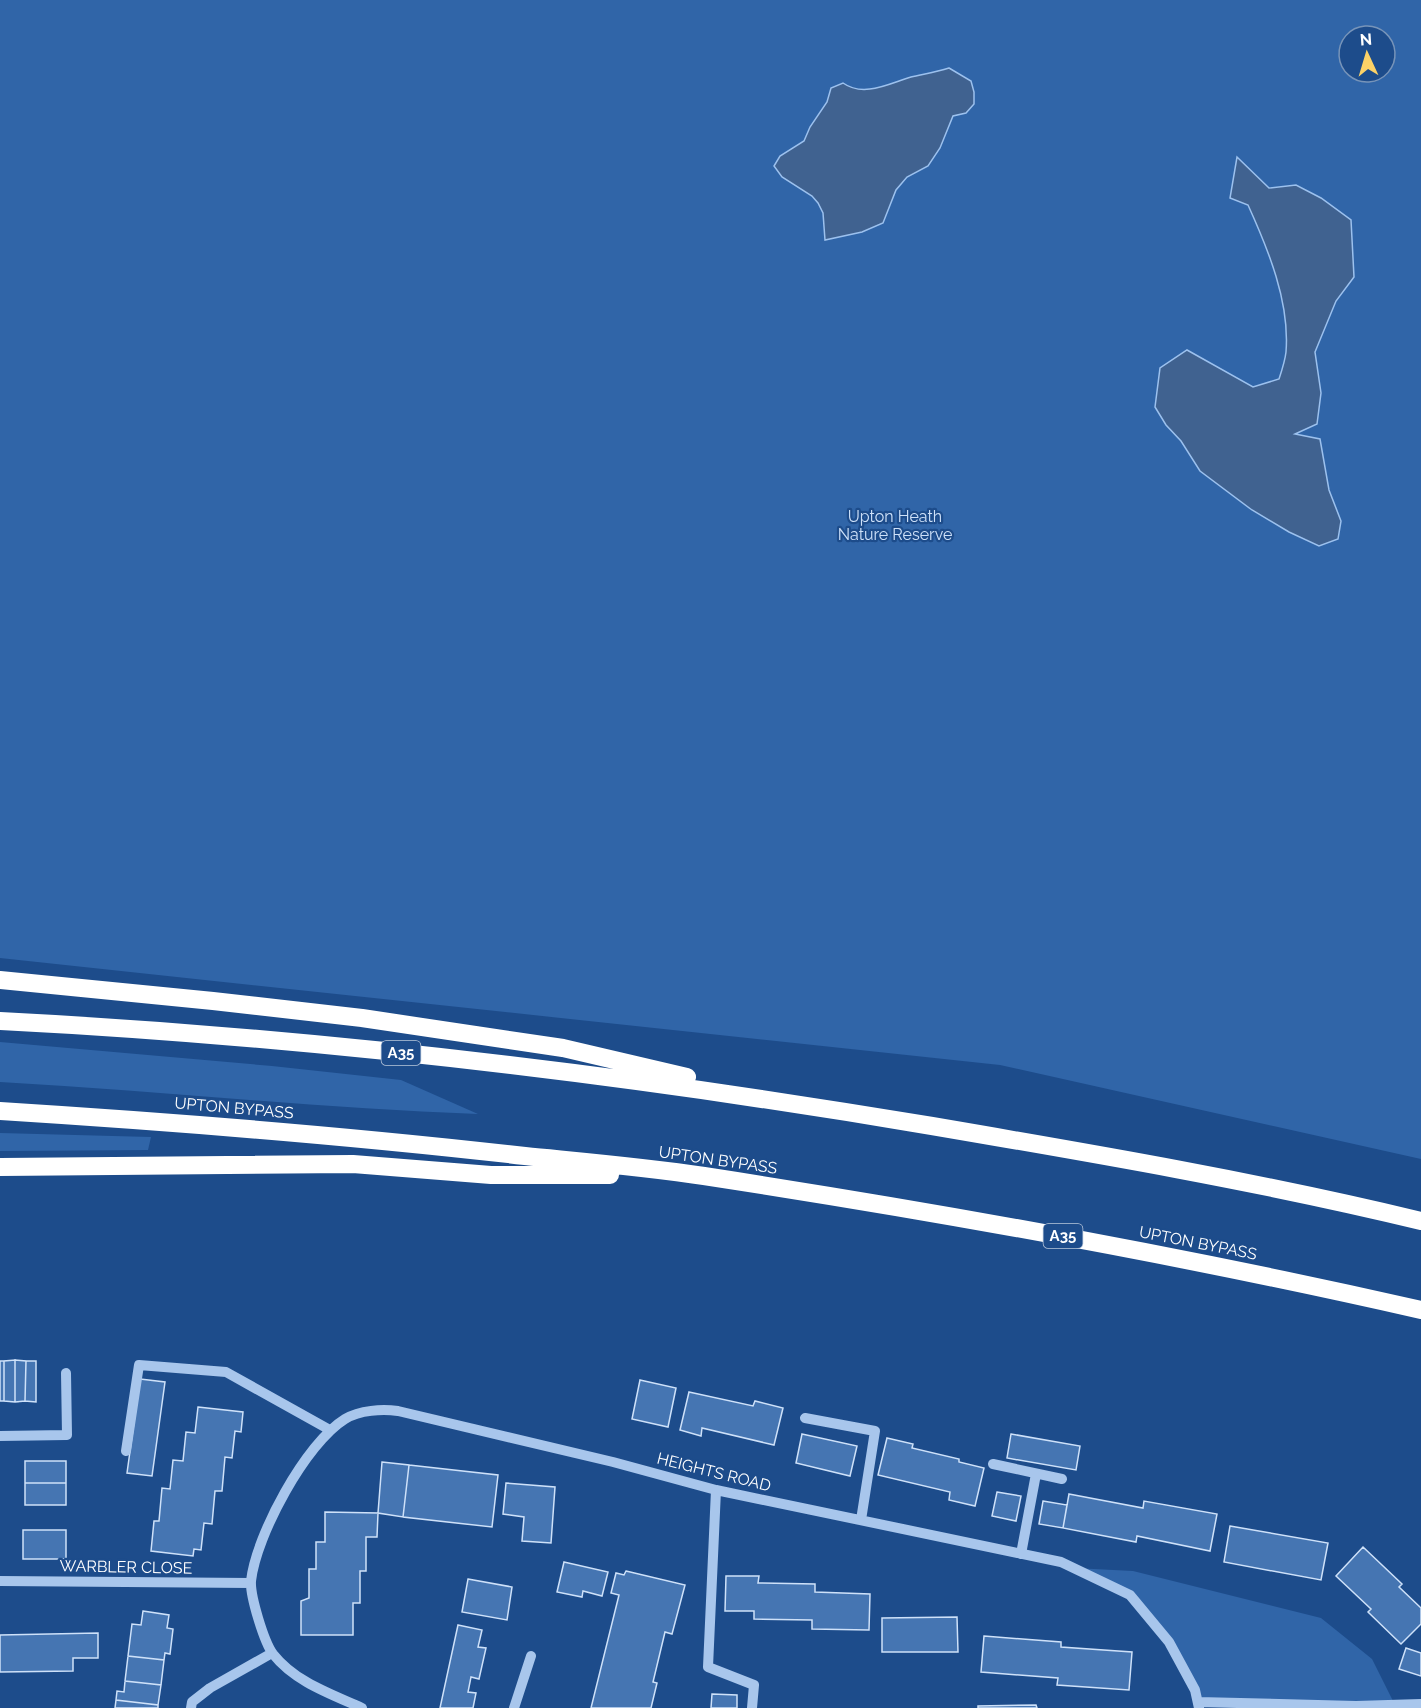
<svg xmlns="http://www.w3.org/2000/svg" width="1421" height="1708" font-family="Raleway,sans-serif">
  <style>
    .green { fill: #3065a8; fill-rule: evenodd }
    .water { fill: #406290; stroke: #9cc1ee; stroke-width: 1.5 }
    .building { fill: #4575b2; stroke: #cee1f9; stroke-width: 1.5 }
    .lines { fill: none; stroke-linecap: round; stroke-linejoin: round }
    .minor { stroke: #a8c6ec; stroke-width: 10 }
    .highway { stroke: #fff; stroke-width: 18 }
    .labels { text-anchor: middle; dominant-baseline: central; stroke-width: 4.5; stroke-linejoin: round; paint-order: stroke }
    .shield { fill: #1d4c8b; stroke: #bbc9dc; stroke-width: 1.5 }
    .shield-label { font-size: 15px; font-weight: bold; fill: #fff }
    .park-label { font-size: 16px; fill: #cee1f9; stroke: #1d4c8b }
    .street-label { font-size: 16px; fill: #fff; stroke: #1d4c8b }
  </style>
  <rect width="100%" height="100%" fill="#1d4c8b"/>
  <path class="green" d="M 0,0 L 1421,0 L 1421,1159 L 1000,1065 L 0,958 ZM 1349,36 L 1385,36 L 1385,72 L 1349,72 Z
    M 0,1042 L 272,1066 L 401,1080 L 478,1114 C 318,1108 159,1091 0,1082 Z
    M 0,1133 L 151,1137 L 148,1150 L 0,1151 Z
    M 1074,1568 L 1133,1571 L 1321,1618 L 1372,1659 L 1395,1705 L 1198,1702 L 1169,1642 L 1130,1595 Z"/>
  <path class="water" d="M 949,68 L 971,81 L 974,92 L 974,104 L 966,113 L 953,116 L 940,148 L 928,166 L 907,177 L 896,190 L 883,223 L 862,232 L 825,240 L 823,213 L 818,203 L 812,196 L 782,177 L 774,166 L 780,156 L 804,141 L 810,127 L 827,102 L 831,88 L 843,83 C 864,98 890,83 911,77 C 924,74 936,72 949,68 Z
    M 1237,157 L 1269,188 L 1296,185 L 1321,198 L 1351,220 L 1354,277 L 1336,301 L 1315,352 L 1321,393 L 1317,424 L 1295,434 L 1320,439 L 1329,490 L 1341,521 L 1338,539 L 1319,546 L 1289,532 L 1252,510 L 1200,471 L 1181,441 L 1166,425 L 1155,407 L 1160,368 L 1187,350 L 1253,387 L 1279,379 C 1282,370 1285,361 1286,352 C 1290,302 1268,249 1248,205 L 1230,198 Z"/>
  <path class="building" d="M 15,1360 L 26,1361 L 25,1401 L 15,1402 Z
    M 15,1360 L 15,1402 L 4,1401 L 4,1361 Z
    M 0,1361 L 4,1361 L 4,1401 L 0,1401 Z
    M 26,1361 L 36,1361 L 36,1402 L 25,1401 Z
    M 140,1379 L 165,1382 L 152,1476 L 127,1473 Z
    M 640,1380 L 676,1388 L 668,1427 L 632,1419 Z
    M 689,1392 L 753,1406 L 755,1401 L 783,1408 L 774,1445 L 702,1428 L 701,1436 L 680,1430 Z
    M 198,1407 L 243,1412 L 241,1432 L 235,1431 L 232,1458 L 225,1457 L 222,1491 L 215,1491 L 212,1524 L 204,1523 L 201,1550 L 194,1549 L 193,1556 L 151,1551 L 154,1521 L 159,1521 L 162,1488 L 170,1489 L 173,1460 L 183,1461 L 186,1432 L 195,1433 Z
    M 802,1434 L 857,1446 L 850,1476 L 796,1463 Z
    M 1011,1434 L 1080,1446 L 1076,1470 L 1007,1458 Z
    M 887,1438 L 913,1444 L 912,1448 L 959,1459 L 959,1462 L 984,1468 L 975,1506 L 949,1500 L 950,1492 L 878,1475 Z
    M 25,1461 L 66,1461 L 66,1483 L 25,1483 Z
    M 382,1462 L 409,1465 L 403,1517 L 378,1513 Z
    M 409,1465 L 498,1475 L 492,1527 L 403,1517 Z
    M 25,1483 L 66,1483 L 66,1505 L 25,1505 Z
    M 506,1483 L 555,1487 L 551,1543 L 522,1541 L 524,1517 L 503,1514 Z
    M 997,1492 L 1021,1496 L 1016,1521 L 992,1516 Z
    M 1069,1494 L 1143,1508 L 1144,1501 L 1217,1514 L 1210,1551 L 1137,1536 L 1136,1542 L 1063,1528 Z
    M 1043,1501 L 1067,1505 L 1063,1528 L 1039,1524 Z
    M 325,1512 L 378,1513 L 377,1537 L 366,1537 L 366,1571 L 360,1571 L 360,1603 L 353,1603 L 353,1635 L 301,1635 L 301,1601 L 309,1598 L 309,1569 L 316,1569 L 316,1542 L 325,1542 Z
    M 1230,1526 L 1328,1543 L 1321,1580 L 1224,1562 Z
    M 23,1530 L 66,1530 L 66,1559 L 23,1559 Z
    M 1363,1547 L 1402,1584 L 1399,1587 L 1421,1608 L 1421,1624 L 1401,1644 L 1368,1612 L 1371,1609 L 1336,1576 Z
    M 564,1562 L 608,1572 L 602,1596 L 583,1591 L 582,1597 L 557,1592 Z
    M 626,1571 L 685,1585 L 672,1634 L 665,1632 L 653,1682 L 657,1683 L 651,1708 L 591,1708 L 619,1595 L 611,1593 L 616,1573 L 624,1575 Z
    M 726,1576 L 759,1576 L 758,1583 L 815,1584 L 815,1592 L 870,1594 L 869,1630 L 812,1629 L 812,1620 L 754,1619 L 754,1611 L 725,1611 Z
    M 468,1579 L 512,1587 L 507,1620 L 462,1612 Z
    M 143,1611 L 169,1615 L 167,1628 L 173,1629 L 170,1654 L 165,1653 L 164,1660 L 128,1656 L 132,1624 L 141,1625 Z
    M 957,1617 L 958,1652 L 882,1652 L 882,1618 Z
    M 458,1625 L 482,1630 L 478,1647 L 486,1648 L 479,1679 L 471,1677 L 468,1692 L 476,1693 L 473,1708 L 440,1708 Z
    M 98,1633 L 98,1658 L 73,1658 L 73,1671 L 0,1672 L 0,1635 Z
    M 984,1636 L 1061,1642 L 1061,1647 L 1132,1652 L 1129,1690 L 1057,1685 L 1058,1678 L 981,1672 Z
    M 1406,1648 L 1421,1653 L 1421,1676 L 1399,1669 Z
    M 128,1656 L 164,1660 L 161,1685 L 125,1681 Z
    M 125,1681 L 161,1685 L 158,1705 L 116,1700 L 117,1691 L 124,1692 Z
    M 712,1694 L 737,1695 L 737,1708 L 711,1708 Z
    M 116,1700 L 158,1705 L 158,1708 L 115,1708 Z
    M 1036,1705 L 1037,1708 L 978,1708 L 978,1706 Z"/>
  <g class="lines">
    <path class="minor" d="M 805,1418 L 875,1431 L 861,1520
      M 0,1436 L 67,1435 L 66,1373
      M 126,1451 L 139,1365 L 226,1372 L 330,1430
      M 993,1464 L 1062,1479
      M 716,1490 L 708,1667 L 754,1685 L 752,1708
      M 1021,1554 L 1036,1474
      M 0,1581 L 251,1583
      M 1198,1702 L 1356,1706 L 1421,1704
      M 191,1708 L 192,1702 L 210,1688 L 272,1653
      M 362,1708 C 331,1694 295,1682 273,1654 C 264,1642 250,1596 251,1581 C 256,1535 306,1443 345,1419 C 360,1410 382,1409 398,1411 L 613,1462 L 716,1490 L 1061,1562 L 1130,1595 L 1169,1642 L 1195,1690 L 1199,1708
      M 514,1708 L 531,1656"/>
    <path class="highway" d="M 0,980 L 213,1001 L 362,1018 L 563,1048 L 687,1077
      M 0,1021 C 313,1037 623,1074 932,1126 C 1096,1154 1260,1182 1421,1221
      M 0,1111 C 175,1122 350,1136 525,1156 C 585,1162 645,1167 704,1176 C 945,1213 1184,1256 1421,1310
      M 0,1167 L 353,1164 L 491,1175 L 610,1175"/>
  </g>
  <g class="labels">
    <g class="shield">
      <rect x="381.5" y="1041" width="39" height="24" rx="4.5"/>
      <rect x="1043.5" y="1224" width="39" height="24" rx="4.5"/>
    </g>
    <g class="shield-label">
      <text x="401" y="1053">A35</text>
      <text x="1063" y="1236">A35</text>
    </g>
    <g class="park-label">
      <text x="895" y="516">Upton Heath<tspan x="895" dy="18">Nature Reserve</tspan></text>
    </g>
    <g class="street-label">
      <text transform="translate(234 1108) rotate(5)">UPTON BYPASS</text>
      <text transform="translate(718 1160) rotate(8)">UPTON BYPASS</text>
      <text transform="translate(1198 1243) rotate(11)">UPTON BYPASS</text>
      <text transform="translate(714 1472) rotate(14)">HEIGHTS ROAD</text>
      <text transform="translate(126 1567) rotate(1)">WARBLER CLOSE</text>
    </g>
  </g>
  <g transform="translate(1367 54) rotate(356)"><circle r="28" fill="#1d4c8b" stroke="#7794b9" stroke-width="1.5"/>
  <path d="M0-4.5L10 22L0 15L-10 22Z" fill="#fcd267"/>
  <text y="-9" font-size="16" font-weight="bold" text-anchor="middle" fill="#ffffff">N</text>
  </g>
</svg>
